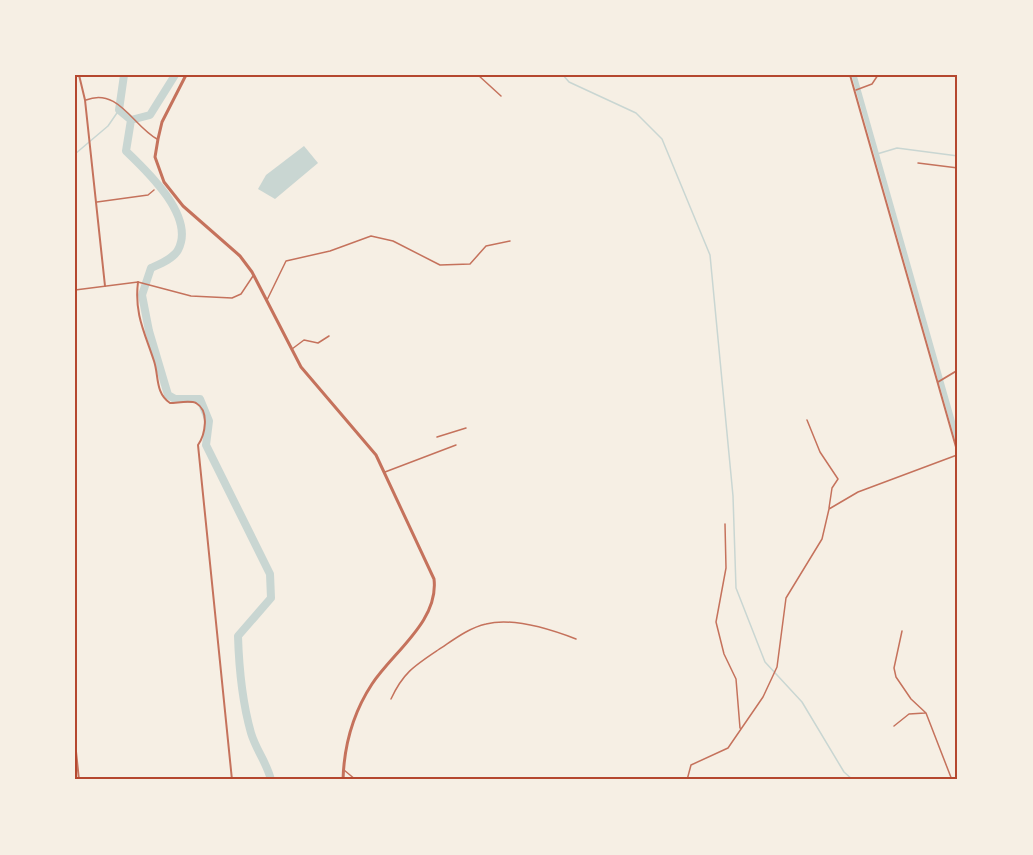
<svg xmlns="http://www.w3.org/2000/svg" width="1033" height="855" font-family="Overpass,sans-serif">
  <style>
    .water { fill: #c9d6d2 }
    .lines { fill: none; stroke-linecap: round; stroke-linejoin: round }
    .stream { stroke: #c9d6d2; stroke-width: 1.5 }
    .canal { stroke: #c9d6d2; stroke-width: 5 }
    .river { stroke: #c9d6d2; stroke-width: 8 }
    .service { stroke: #c5725c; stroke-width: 1.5 }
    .minor { stroke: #c5725c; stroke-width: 2 }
    .tertiary { stroke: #c5725c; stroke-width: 3 }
    .neatline { fill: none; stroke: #b5482f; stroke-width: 2 }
  </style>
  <rect width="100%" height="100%" fill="#f6efe4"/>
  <path class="water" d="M 304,146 L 318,163 L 275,199 L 258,189 L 266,175 Z"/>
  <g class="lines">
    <path class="stream" d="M 563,75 L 569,82 L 636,113 L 662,139 L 710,255 L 733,496 L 736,588 L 765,662 L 802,702 L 844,772 L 853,780
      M 75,154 L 108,126 L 119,110
      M 877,154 L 897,148 L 958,156"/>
    <path class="canal" d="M 854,75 L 958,441"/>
    <path class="river" d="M 124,75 L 119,110 L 131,120 L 126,151 C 147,171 196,217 178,250 C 173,259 160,264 151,268 L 142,295 L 149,331 L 168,395 L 175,399 L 200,399 L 209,421 L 206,445 L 270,574 L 271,598 L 238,636 C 239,669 242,701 251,733 C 256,750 267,763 271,780
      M 131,120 L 150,115 L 175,75"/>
    <path class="service" d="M 478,75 L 501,96
      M 856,90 L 872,84 L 878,75
      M 86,100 C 118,87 133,126 157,139
      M 918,163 L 958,168
      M 97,202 L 148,195 L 154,190
      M 75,290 L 138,282 L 191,296 L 232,298 L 241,294 L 253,276
      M 267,300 L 286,261 L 330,251 L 371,236 L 393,241 L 440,265 L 470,264 L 486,246 L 510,241
      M 292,349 L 304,340 L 318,343 L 329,336
      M 807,420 L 820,452 L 838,479 L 832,488 L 829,508
      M 437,437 L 466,428
      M 385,472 L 456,445
      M 725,524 L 726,568 L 716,622 L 724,654 L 736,679 L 740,728
      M 902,631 L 894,668 L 896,677 L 911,699 L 926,713 L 952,780
      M 391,699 C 403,673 414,666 438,650 C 452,641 468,628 486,624 C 513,617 550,629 576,639
      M 894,726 L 909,714 L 925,713
      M 344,770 L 356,780
      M 687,780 L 691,765 L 728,748 L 763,697 L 777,667 L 786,598 L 822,539 L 829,509 L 858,492 L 957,455"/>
    <path class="minor" d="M 79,75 L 85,100 L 105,286
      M 850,75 L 958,454
      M 138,282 C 134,314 145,333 154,361 C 159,376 155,393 170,403 C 177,403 190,400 196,403 C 210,411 205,435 198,445 L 232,780
      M 938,382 L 958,370
      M 75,742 L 79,780"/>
    <path class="tertiary" d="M 186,75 L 162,122 L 158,139 L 155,157 L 164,182 L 183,206 L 240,256 L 252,272 L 301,367 L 376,455 L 434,579 C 439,621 393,652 372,684 C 353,713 344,745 343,780"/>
  </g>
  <rect width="1033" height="855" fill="none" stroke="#f6efe4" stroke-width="153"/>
  <rect x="76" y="76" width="880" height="702" class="neatline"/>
</svg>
